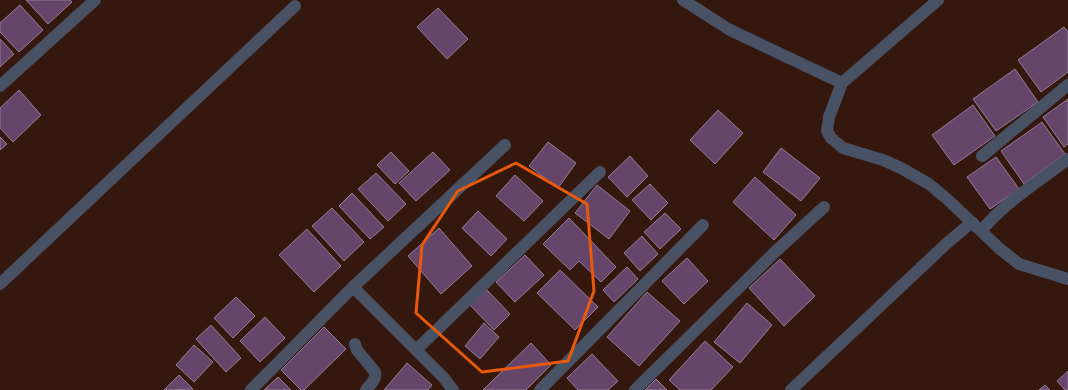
<svg xmlns="http://www.w3.org/2000/svg" width="1068" height="390" font-family="'Nunito Sans',sans-serif">
  <style>
    .building { fill: #66456a; stroke: #947c96 }
    .lines { fill: none; stroke-linecap: round; stroke-linejoin: round }
    .lane { stroke: #495164; stroke-width: 12 }
    .street { stroke: #495164; stroke-width: 12 }
    .marked { fill: none; stroke: #e8590c; stroke-width: 3; stroke-linejoin: round }
  </style>
  <rect width="100%" height="100%" fill="#34180e"/>
  <path class="building" d="M 26,0 L 70,0 L 72,2 L 48,24 Z
    M 20,5 L 43,30 L 19,52 L 0,32 L 0,23 Z
    M 438,8 L 468,39 L 447,59 L 417,27 Z
    M 1064,27 L 1068,32 L 1068,72 L 1041,92 L 1018,60 Z
    M 0,39 L 14,54 L 0,67 Z
    M 1015,69 L 1038,102 L 996,131 L 973,99 Z
    M 19,90 L 41,115 L 13,142 L 0,128 L 0,108 Z
    M 1068,99 L 1068,144 L 1064,147 L 1043,117 Z
    M 973,105 L 995,136 L 954,165 L 932,135 Z
    M 718,110 L 743,133 L 715,164 L 690,140 Z
    M 1042,122 L 1065,154 L 1024,184 L 1001,151 Z
    M 0,137 L 7,144 L 0,150 Z
    M 548,142 L 576,163 L 558,188 L 529,166 Z
    M 781,148 L 820,178 L 801,201 L 763,172 Z
    M 391,152 L 409,171 L 395,184 L 377,165 Z
    M 433,152 L 450,170 L 416,201 L 399,183 Z
    M 630,156 L 648,176 L 627,197 L 608,177 Z
    M 996,157 L 1019,189 L 990,209 L 967,177 Z
    M 376,173 L 406,204 L 388,221 L 358,189 Z
    M 515,175 L 543,201 L 524,221 L 496,196 Z
    M 755,177 L 796,215 L 774,240 L 733,202 Z
    M 650,184 L 668,203 L 651,220 L 632,200 Z
    M 597,185 L 630,211 L 609,239 L 575,213 Z
    M 352,193 L 384,227 L 370,239 L 339,206 Z
    M 332,208 L 364,242 L 344,261 L 312,226 Z
    M 478,211 L 507,239 L 491,256 L 462,228 Z
    M 665,213 L 681,229 L 660,249 L 644,232 Z
    M 569,218 L 616,267 L 601,282 L 579,261 L 570,270 L 543,244 Z
    M 439,228 L 472,266 L 441,294 L 408,256 Z
    M 307,229 L 341,266 L 314,292 L 279,255 Z
    M 642,236 L 658,254 L 640,271 L 624,253 Z
    M 525,255 L 544,275 L 515,302 L 496,282 Z
    M 687,258 L 708,281 L 684,304 L 662,281 Z
    M 780,259 L 815,296 L 784,326 L 749,288 Z
    M 627,267 L 638,279 L 614,302 L 603,290 Z
    M 560,270 L 598,307 L 575,330 L 537,293 Z
    M 485,288 L 510,314 L 494,330 L 468,303 Z
    M 647,292 L 680,321 L 639,366 L 607,337 Z
    M 236,297 L 255,316 L 233,338 L 214,318 Z
    M 747,303 L 772,325 L 740,363 L 714,342 Z
    M 265,317 L 285,338 L 260,362 L 240,341 Z
    M 484,323 L 499,337 L 480,359 L 465,346 Z
    M 211,325 L 241,358 L 226,372 L 196,339 Z
    M 324,327 L 346,349 L 304,390 L 301,390 L 281,370 Z
    M 705,341 L 733,367 L 711,390 L 680,390 L 669,380 Z
    M 531,343 L 551,365 L 526,390 L 483,390 Z
    M 194,345 L 213,362 L 194,382 L 176,365 Z
    M 592,354 L 618,381 L 608,390 L 578,390 L 567,378 Z
    M 407,363 L 432,385 L 428,390 L 384,390 Z
    M 1068,371 L 1068,390 L 1065,390 L 1057,381 Z
    M 179,375 L 193,389 L 164,390 Z
    M 278,377 L 291,390 L 264,390 Z
    M 656,379 L 667,390 L 645,390 Z
    M 1045,385 L 1050,390 L 1039,390 Z"/>
  <g class="lines">
    <path class="lane" d="M 791,390 L 946,244 L 972,222"/>
    <path class="street" d="M 683,0 L 730,30 L 842,83
      M 938,0 L 842,83 L 829,117 L 827,131 L 831,138 L 843,148 L 883,160 L 901,168 L 929,184 L 947,199 L 1000,249 L 1019,264 L 1068,279
      M 0,86 L 95,0
      M 982,156 L 1068,85
      M 981,231 C 1005,202 1038,182 1068,159
      M 0,284 L 295,6
      M 353,287 L 444,378 L 453,390
      M 355,344 L 357,350 L 375,372 C 377,379 370,385 366,390
      M 416,350 L 600,172
      M 251,390 L 353,287 L 505,145
      M 540,390 L 703,225
      M 635,390 L 774,253 L 824,207"/>
  </g>
  <path class="marked" d="M 516,163 L 587,204 L 594,291 L 568,361 L 482,372 L 416,313 L 422,245 L 458,191 Z"/>
</svg>
